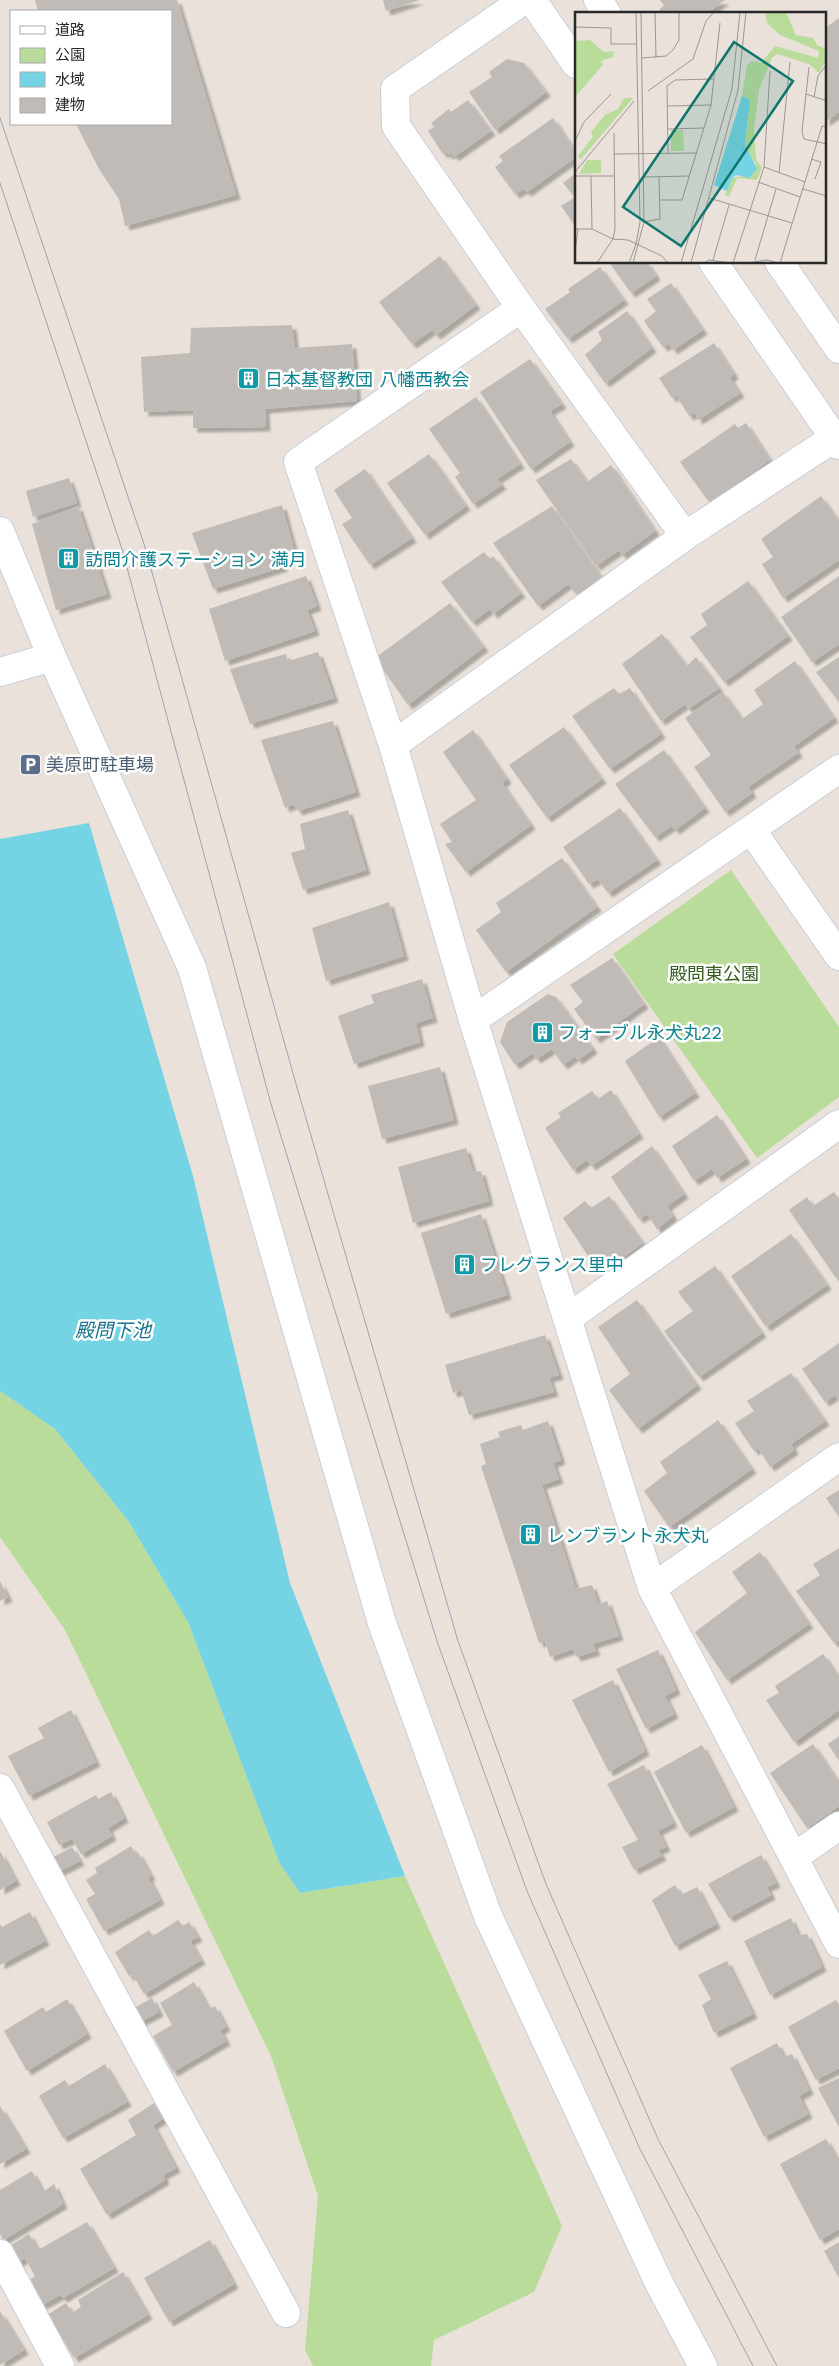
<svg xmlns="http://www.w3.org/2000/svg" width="839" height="2366" font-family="'Work Sans','Noto Sans JP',sans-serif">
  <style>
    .green { fill: #b9dc9b }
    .water { fill: #75d4e3 }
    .building { fill: #c1bbb7; filter: url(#shadow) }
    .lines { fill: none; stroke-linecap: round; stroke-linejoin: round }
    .minor-casing { stroke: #c9ced9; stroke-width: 30 }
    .minor { stroke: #fff; stroke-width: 28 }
    .tram { stroke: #9ea3b1; stroke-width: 1 }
    .labels { text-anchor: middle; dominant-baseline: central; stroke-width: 5; stroke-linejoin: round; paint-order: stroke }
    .culture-label { font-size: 18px; fill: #0d838f; stroke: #fff; text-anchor: start }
    .service-label { font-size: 18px; fill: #4e5e75; stroke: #fff; text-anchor: start }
    .park-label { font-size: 18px; fill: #345d1f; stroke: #fff }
    .water-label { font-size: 19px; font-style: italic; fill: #18728b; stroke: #fff }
    .inset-road { fill: none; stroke: #9c9793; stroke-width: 1 }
    .view { fill: #0f766e; fill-opacity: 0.15; stroke: #0f766e; stroke-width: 2.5 }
    .inset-edge { fill: none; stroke: #282828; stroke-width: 2.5 }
  </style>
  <defs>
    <filter id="shadow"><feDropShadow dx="4.5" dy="4.5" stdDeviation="1" flood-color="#0004"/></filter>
  </defs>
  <rect width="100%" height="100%" fill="#e9e1da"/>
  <path class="green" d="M 731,870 L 839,1027 L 839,1097 L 757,1158 L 613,954 Z
    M 0,1391 L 55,1429 L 129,1522 L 188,1622 L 279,1862 L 300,1893 L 405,1876 L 562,2226 L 534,2292 L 434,2340 L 431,2366 L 313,2366 L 305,2350 L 318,2196 L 271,2056 L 65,1630 L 0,1537 Z"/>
  <path class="water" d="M 89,823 L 193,1176 L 290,1583 L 405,1876 L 300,1893 L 279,1862 L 188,1622 L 129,1522 L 55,1429 L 0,1391 L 0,839 Z"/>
  <path class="building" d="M 35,0 L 177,0 L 236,195 L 125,226 L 119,199 L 99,169 L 76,124 L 171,124 L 171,11 L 38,11 Z
    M 383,0 L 420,0 L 386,11 Z
    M 660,0 L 725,0 L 706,14 L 656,14 L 664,5 Z
    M 839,18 L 839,112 L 825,122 L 825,28 Z
    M 507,59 L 524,63 L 546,92 L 495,130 L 469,92 L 492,77 L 489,72 Z
    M 468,100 L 491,131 L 454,157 L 452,153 L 449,155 L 446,152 L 443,154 L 428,131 L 434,127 L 431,123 L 449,109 L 451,112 Z
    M 553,118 L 576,153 L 576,157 L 527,192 L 524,189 L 515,194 L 495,167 L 503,161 L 499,156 Z
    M 576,173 L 576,227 L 561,206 L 575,197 L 563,183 Z
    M 440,256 L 476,305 L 436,335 L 432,330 L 412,344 L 379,302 Z
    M 609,262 L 647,262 L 656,276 L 631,293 Z
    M 600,267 L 624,300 L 568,339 L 545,309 L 570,292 L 568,289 Z
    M 671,283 L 703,330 L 673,350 L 669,344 L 663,347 L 644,321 L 656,311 L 647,299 Z
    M 627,311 L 652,348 L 605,383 L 585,355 L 602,340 L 598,332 Z
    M 292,325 L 295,348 L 352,344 L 357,401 L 265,409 L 266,427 L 193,428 L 193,410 L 144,412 L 141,357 L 190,353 L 191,328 Z
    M 714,343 L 734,374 L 730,378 L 740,393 L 698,420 L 695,413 L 689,416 L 676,395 L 672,398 L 659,378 Z
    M 530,359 L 562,404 L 550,411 L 570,442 L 531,469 L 480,392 Z
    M 476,397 L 520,464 L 497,479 L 502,485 L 473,504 L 455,477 L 460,473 L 429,429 Z
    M 746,423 L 770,460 L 709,502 L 680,462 L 735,424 L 738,428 Z
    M 429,454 L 466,506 L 425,535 L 387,483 Z
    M 571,459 L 587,482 L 611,465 L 655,531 L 622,555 L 619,550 L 596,566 L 536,480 Z
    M 365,469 L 412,538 L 370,565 L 342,524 L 352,518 L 334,490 Z
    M 69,478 L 77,503 L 33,517 L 26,491 Z
    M 821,496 L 839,522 L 839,560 L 783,598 L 762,564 L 773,557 L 761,539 Z
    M 282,505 L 295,553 L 279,556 L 283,567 L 213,589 L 192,533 Z
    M 78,506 L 107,594 L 56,610 L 32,524 Z
    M 552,506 L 601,577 L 576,594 L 568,584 L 538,606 L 493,543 Z
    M 484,552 L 490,559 L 493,556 L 521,593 L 493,614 L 490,609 L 472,622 L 441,582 Z
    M 306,576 L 317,606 L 307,610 L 315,631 L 225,661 L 209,609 Z
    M 839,576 L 839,644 L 812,662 L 781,617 Z
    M 748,581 L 788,636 L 724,682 L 690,637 L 707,625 L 701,614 Z
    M 450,603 L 484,647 L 408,705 L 375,658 Z
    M 662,634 L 687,666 L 696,657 L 719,688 L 688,709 L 685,704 L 661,721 L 622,664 Z
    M 318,652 L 334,698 L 250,724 L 230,669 L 286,654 L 288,661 Z
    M 839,657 L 839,702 L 816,672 Z
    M 795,661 L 834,718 L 794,746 L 798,753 L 748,787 L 752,793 L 725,812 L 694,767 L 711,755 L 685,718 L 723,692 L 742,719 L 763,704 L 754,690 Z
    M 614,688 L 619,694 L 630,688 L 661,734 L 610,769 L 572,716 Z
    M 333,721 L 356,792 L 298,811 L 294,804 L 285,808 L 261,740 Z
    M 564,727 L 602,779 L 547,818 L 509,765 Z
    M 473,730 L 507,779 L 502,783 L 531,825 L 466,872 L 445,844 L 452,842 L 440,824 L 476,800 L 443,752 Z
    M 664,750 L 705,808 L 675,830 L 672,826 L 655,837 L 615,784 Z
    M 620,808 L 657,860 L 608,893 L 598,879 L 589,884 L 563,847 Z
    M 348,810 L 366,870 L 303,890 L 291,853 L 305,849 L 300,824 Z
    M 562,858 L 597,907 L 506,972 L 476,930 L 501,912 L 496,903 Z
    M 389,902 L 404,956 L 326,981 L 312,928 Z
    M 612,958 L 644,1004 L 596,1039 L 574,1009 L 583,1002 L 570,985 Z
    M 422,979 L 433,1018 L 416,1023 L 420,1042 L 354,1064 L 338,1016 L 374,1003 L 371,995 Z
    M 548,994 L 556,997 L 593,1049 L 578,1060 L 575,1056 L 563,1065 L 552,1049 L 536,1059 L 532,1053 L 515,1065 L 500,1042 L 507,1022 Z
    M 659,1037 L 695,1093 L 659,1117 L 625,1061 Z
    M 440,1067 L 454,1120 L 382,1139 L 368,1086 Z
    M 611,1090 L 639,1134 L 591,1166 L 587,1160 L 573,1170 L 545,1128 L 561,1117 L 558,1113 L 592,1091 L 598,1099 Z
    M 717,1115 L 746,1159 L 717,1178 L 712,1169 L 694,1181 L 672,1146 Z
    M 652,1146 L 684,1194 L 667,1206 L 673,1216 L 657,1229 L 647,1214 L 639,1219 L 611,1177 Z
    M 466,1148 L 473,1172 L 481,1171 L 489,1201 L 413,1223 L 398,1167 Z
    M 834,1192 L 839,1199 L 839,1276 L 836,1278 L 789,1210 L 807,1197 L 813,1206 Z
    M 609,1196 L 643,1243 L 618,1261 L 613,1253 L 595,1266 L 563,1218 L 585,1201 L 591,1208 Z
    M 481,1214 L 507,1295 L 446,1314 L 421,1233 Z
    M 791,1234 L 827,1285 L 766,1327 L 731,1276 Z
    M 715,1266 L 762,1333 L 699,1377 L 664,1331 L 693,1311 L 678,1292 Z
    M 637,1300 L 697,1385 L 638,1429 L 609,1390 L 630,1374 L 598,1327 Z
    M 545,1335 L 559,1375 L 549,1378 L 554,1392 L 469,1415 L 461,1390 L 453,1393 L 445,1365 Z
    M 839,1343 L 839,1401 L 835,1395 L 825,1402 L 802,1369 Z
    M 791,1373 L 825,1421 L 791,1444 L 794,1450 L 770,1467 L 758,1448 L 754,1451 L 735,1423 L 754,1411 L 747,1401 Z
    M 718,1420 L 752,1469 L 669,1527 L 644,1491 L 667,1473 L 660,1462 Z
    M 548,1421 L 561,1460 L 553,1463 L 559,1479 L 542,1485 L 576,1589 L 592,1585 L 598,1604 L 607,1601 L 619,1636 L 593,1644 L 596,1651 L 576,1657 L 573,1649 L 550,1657 L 545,1641 L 539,1643 L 481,1466 L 486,1464 L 480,1444 L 500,1437 L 498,1432 L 521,1425 L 523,1430 Z
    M 839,1490 L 839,1517 L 826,1498 Z
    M 839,1548 L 839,1640 L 834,1643 L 796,1591 L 820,1575 L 813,1564 Z
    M 760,1552 L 809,1624 L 727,1680 L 695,1632 L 747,1593 L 732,1572 Z
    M 0,1581 L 8,1597 L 0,1601 Z
    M 658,1650 L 676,1690 L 665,1696 L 674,1714 L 646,1729 L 616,1669 Z
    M 823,1654 L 839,1677 L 839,1710 L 794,1742 L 766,1700 L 779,1693 L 775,1686 Z
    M 613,1680 L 645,1751 L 609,1772 L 572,1700 Z
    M 71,1710 L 96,1762 L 29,1796 L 8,1756 L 44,1738 L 38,1728 Z
    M 839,1736 L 839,1761 L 828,1744 Z
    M 813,1744 L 839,1783 L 839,1806 L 807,1828 L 770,1773 Z
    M 702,1745 L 734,1807 L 686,1833 L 654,1772 Z
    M 644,1765 L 673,1823 L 658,1831 L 666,1847 L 658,1850 L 662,1856 L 634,1870 L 622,1847 L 638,1840 L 607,1784 Z
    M 111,1792 L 124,1818 L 108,1828 L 112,1836 L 81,1854 L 72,1839 L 59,1845 L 47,1822 L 96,1795 L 98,1799 Z
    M 131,1846 L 135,1854 L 138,1852 L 151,1876 L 148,1877 L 160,1900 L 104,1931 L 86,1899 L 95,1894 L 86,1880 L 97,1873 L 95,1868 Z
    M 72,1847 L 80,1861 L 56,1873 L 50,1859 Z
    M 0,1851 L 16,1881 L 0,1890 Z
    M 761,1855 L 776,1883 L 767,1887 L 771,1895 L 729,1918 L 708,1884 Z
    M 675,1885 L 681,1895 L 697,1887 L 716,1924 L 675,1946 L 652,1900 Z
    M 30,1912 L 45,1941 L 0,1965 L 0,1924 L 2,1927 Z
    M 791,1918 L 798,1935 L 807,1934 L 822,1967 L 770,1995 L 744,1941 Z
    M 178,1920 L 183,1926 L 189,1922 L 198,1937 L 190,1941 L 201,1960 L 144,1994 L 133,1975 L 129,1976 L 115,1952 L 149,1930 L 153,1936 Z
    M 727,1961 L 753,2014 L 714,2033 L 702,2005 L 711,1999 L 698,1975 Z
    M 194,1982 L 209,2009 L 215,2006 L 226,2027 L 220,2030 L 226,2041 L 173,2072 L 153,2036 L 172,2025 L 160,2003 Z
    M 152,1998 L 159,2012 L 136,2024 L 129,2011 Z
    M 67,1999 L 87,2034 L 27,2071 L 4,2031 L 43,2007 L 46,2012 Z
    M 836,2000 L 839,2005 L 839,2068 L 816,2080 L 788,2027 Z
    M 777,2043 L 784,2057 L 792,2054 L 809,2090 L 799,2096 L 808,2114 L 764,2137 L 730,2068 Z
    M 105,2064 L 127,2102 L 63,2138 L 39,2096 L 65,2080 L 69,2086 Z
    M 839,2078 L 839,2127 L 818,2088 Z
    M 154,2103 L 163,2119 L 153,2125 L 176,2168 L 163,2175 L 165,2180 L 107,2215 L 80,2169 L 136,2135 L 128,2120 Z
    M 0,2106 L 26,2149 L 0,2164 Z
    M 826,2139 L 839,2163 L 839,2229 L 820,2240 L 780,2164 Z
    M 32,2171 L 43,2192 L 54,2184 L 63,2204 L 3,2240 L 0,2234 L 0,2190 Z
    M 87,2222 L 114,2268 L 63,2298 L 60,2295 L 42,2305 L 28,2281 L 35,2276 L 25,2258 L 14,2265 L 5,2249 L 29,2234 L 38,2250 Z
    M 210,2240 L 234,2284 L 169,2322 L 144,2278 Z
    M 839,2242 L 839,2278 L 824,2251 Z
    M 123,2272 L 148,2315 L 74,2358 L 54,2325 L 50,2327 L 44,2317 L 66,2303 L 72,2313 L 81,2307 L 78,2300 Z
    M 0,2311 L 24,2350 L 0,2365 Z"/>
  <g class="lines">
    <defs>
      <path id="minor" d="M 524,0 L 395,89 L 396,126 L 521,308 L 685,536
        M 532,0 L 576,64
        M 598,0 L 607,14
        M 713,262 L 839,445
        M 779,262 L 839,349
        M 521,308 L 298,462 L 393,745 L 473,1020 L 652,1588 L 839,1944
        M 0,531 L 52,657 L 192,968 L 382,1623 L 488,1916 L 659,2283 L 703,2366
        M 0,672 L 52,657
        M 393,745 L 685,536 L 834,438
        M 752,831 L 839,956
        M 473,1020 L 839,769
        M 568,1318 L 839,1124
        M 652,1588 L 839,1457
        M 0,1788 L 286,2313
        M 794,1857 L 839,1826
        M 0,2254 L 60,2366"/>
    </defs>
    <use href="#minor" class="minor-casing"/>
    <use href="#minor" class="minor"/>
    <path class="tram" d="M 0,118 L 144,544 L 298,1091 L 458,1641 L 546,1884 L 658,2139 L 777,2366
      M 0,183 L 122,549 L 271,1104 L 438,1644 L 527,1891 L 639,2147 L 753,2366"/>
  </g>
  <defs>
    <symbol id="building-square" viewBox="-11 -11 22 22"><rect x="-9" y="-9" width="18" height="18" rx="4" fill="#0f9aa8" stroke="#fff"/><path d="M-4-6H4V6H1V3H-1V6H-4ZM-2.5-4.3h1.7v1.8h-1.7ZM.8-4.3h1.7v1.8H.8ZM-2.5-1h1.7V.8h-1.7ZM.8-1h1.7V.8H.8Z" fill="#fff"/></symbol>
    <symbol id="parking-square" viewBox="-11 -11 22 22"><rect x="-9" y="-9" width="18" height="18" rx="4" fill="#5c6f8a" stroke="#fff"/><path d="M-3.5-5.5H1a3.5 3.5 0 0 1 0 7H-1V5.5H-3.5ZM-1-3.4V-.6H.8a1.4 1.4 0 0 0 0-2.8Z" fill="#fff"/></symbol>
  </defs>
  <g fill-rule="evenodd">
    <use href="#building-square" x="236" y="366" width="25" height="25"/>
    <use href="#building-square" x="56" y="546" width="25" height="25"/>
    <use href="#parking-square" x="18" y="752" width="25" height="25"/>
    <use href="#building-square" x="530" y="1020" width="25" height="25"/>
    <use href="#building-square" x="452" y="1252" width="25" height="25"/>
    <use href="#building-square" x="518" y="1522" width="25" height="25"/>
  </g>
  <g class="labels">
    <g class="culture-label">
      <text x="265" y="379">日本基督教団 八幡西教会</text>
      <text x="85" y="559">訪問介護ステーション 満月</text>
      <text x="558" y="1032">フォーブル永犬丸22</text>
      <text x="480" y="1264">フレグランス里中</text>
      <text x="547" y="1535">レンブラント永犬丸</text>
    </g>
    <g class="service-label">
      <text x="46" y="764">美原町駐車場</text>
    </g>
    <g class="park-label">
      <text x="714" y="973">殿問東公園</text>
    </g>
    <g class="water-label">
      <text x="113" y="1330">殿問下池</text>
    </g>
  </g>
  <g transform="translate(575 12)">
    <rect width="251" height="251" fill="#e9e1da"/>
    <path d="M 190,0 L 211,0 L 221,23 L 238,26 L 242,33 L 251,37 L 251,49 L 244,61 L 234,52 L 202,42 L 197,46 L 184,78 L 179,118 L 181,148 L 187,155 L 182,168 L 162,166 L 154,184 L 150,183 L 157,166 L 168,164 L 181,153 L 170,132 L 175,88 L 167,84 L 172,53 L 177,49 L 186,51 L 200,34 L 243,46 L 244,39 L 205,23 L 192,11 ZM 15,28 L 29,40 L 39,39 L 38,45 L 26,49 L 28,53 L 0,85 L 0,29 ZM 49,86 L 58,86 L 6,147 L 3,144 L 18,125 L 16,120 L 30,103 L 43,97 ZM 96,118 L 108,118 L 109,139 L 96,139 ZM 12,148 L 26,148 L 26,161 L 4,162 Z" fill="#b9dc9b"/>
    <path d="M 167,84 L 175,88 L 170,132 L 182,157 L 174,166 L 162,163 L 157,166 L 152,179 L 139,173 Z" fill="#75d4e3"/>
    <path class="inset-road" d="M 80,0 L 81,46M 0,15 L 36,16 L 36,32 L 61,32M 67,46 L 91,44 L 98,38 L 104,28 L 104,0M 73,79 L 118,47 L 131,9 L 139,0M 231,82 L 234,55M 239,85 L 243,64 L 252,52M 252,89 L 231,82 L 227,119 L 229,127 L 252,132M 93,94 L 136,93M 93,117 L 129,116M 0,129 L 9,110 L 36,82M 93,141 L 92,74 L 100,68 L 138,67M 39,142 L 121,141M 236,147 L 246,150 L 240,167M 189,155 L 230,170M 0,160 L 59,89M 204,161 L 215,50M 0,164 L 39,164M 16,164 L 17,217M 69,165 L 114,164M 183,170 L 225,185M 228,177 L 252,184M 134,186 L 217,211M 85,188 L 107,188 L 136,93 L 145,11M 68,210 L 85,207 L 84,165M 0,217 L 17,217 L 38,227 L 53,228 L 87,244 L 93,251M 0,239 L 3,217M 138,248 L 154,193M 180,248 L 201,177M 22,251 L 38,227 L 40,217 L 39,121M 54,251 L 61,232 L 65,210 L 61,0M 58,251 L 69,210 L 66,0M 106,251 L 157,77 L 165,0M 116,251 L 163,78 L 171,0M 129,251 L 134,248 L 156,251M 158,251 L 189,155 L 195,59M 172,251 L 192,248 L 204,251M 205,251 L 247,114 L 252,115"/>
    <path class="view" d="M 159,30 L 218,69 L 106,234 L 48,195 Z"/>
    <rect width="251" height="251" class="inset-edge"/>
  </g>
  <rect x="10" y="10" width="162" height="115" fill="#ffffff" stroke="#a9a9a9"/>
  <rect x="20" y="26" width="25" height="8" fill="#ffffff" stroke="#a9a9a9"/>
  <text x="55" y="35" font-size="15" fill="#282828">道路</text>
  <rect x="20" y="48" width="25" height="15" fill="#b9dc9b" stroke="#a9a9a9"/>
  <text x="55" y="60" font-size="15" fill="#282828">公園</text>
  <rect x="20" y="72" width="25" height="15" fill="#75d4e3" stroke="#a9a9a9"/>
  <text x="55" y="85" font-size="15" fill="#282828">水域</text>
  <rect x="20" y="98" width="25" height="15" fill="#c1bbb7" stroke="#a9a9a9"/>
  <text x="55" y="110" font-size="15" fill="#282828">建物</text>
</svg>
